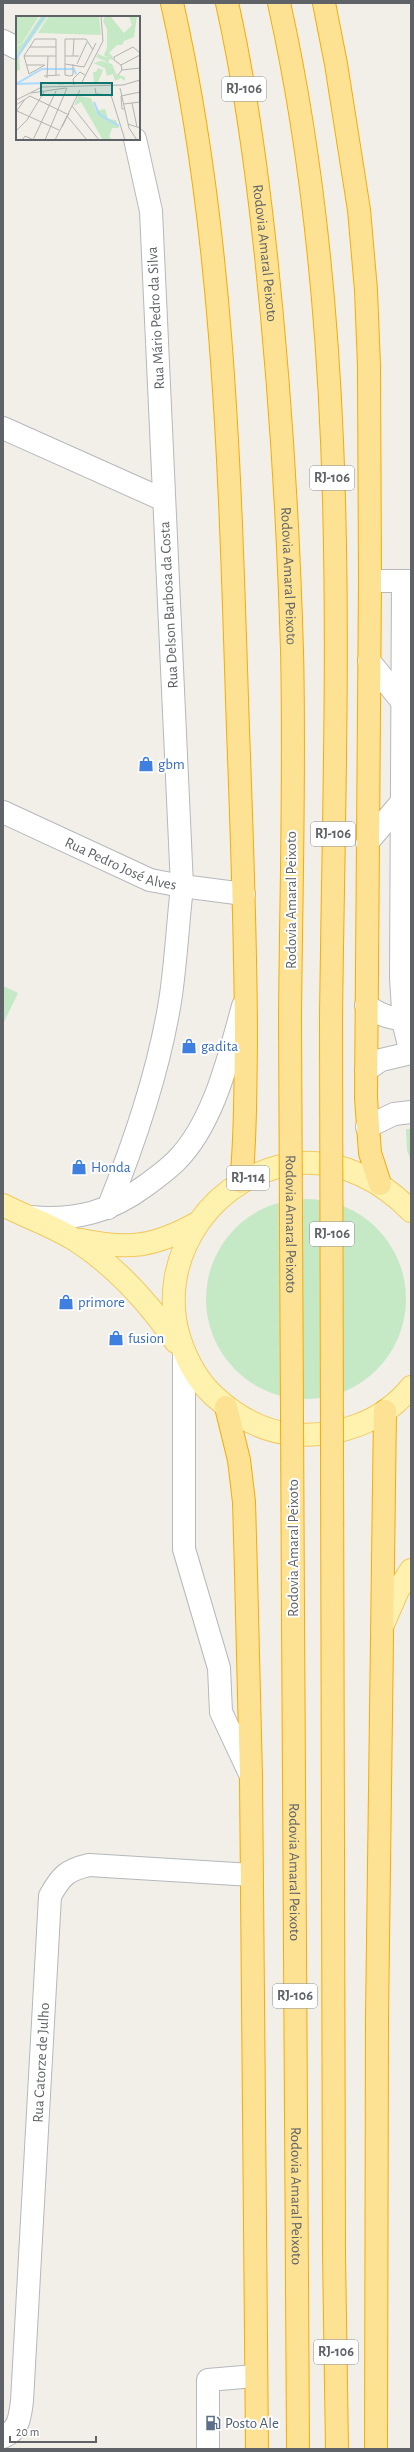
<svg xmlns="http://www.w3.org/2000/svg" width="414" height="2452" font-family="'Alegreya Sans',sans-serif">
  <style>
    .green { fill: #c5e8c5 }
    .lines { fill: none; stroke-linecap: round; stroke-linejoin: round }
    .minor-casing { stroke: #b5b8bc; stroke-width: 24 }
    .major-casing { stroke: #f2c960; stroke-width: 24 }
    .highway-casing { stroke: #f9ab00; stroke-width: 24 }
    .minor { stroke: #fff; stroke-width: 22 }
    .major { stroke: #fff2af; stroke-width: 22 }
    .highway { stroke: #fde293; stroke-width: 22 }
    .highway-bridge-casing { stroke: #f9ab00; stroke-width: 24; stroke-linecap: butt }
    .highway-bridge { stroke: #fde293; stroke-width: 22 }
    .labels { text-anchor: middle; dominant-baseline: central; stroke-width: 4; stroke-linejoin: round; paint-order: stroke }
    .shield { fill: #fff; stroke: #8f9295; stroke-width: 1 }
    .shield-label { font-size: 14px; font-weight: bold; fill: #5f6368 }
    .street-label { font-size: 15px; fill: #5f6368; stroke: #fff }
    .shop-label { font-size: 15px; fill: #366cbe; stroke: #fff; text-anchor: start }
    .service-label { font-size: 15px; fill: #4e5e75; stroke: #fff; text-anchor: start }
    .inset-river { fill: none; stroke: #aadaff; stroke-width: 2 }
    .inset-road { fill: none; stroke: #b3b3b1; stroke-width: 1 }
    .view { fill: #0f766e; fill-opacity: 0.15; stroke: #0f766e; stroke-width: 2 }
    .inset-edge { fill: none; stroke: #5f6368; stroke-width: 2 }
  </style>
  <rect width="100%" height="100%" fill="#f1efe8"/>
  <path class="green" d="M 3,986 L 18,993 L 3,1024 Z
    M 406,1129 L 411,1129 L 411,1161 L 407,1150 Z
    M206 1299a100 100 0 1 1 200 0a100 100 0 1 1-200 0Z"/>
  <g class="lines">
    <defs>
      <g id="minor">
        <path d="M 3,41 L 17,48"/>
        <path d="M 3,428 L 164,500"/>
        <path d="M 370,581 L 411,581"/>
        <path d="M 403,581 L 401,978 L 404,1025 L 411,1053"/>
        <path d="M 369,661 L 405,705"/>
        <path id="s1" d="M 3,812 L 150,880 L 182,886 L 244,894"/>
        <path d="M 367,843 L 405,798"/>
        <path d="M 366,1005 C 380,1016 393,1019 411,1020"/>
        <path d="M 366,1070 L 381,1060 L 411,1053"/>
        <path d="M 367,1127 L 394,1114 L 411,1112"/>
        <path d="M 108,1208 C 136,1139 160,1068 171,995 C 176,959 178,923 182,886 L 151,211 L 135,139"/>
        <path d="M 31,1217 C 75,1221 110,1212 145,1186 C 156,1178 167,1170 176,1161 C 214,1123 229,1056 243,1006"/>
        <path d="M 184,1353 L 184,1549 L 219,1668 L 221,1712 L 251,1776"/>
        <path id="s2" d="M 3,2437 C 19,2430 20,2417 22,2401 L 50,1896 C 61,1876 67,1870 89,1865 L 252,1875"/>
        <path d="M 208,2449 L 208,2380 L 255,2376"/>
      </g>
      <path id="major" d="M 3,1205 C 26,1217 53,1226 75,1240 C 116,1266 148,1302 176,1342
        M 411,1211 C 383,1182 344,1161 302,1163 C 216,1169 153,1257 180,1340 C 187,1361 198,1381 214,1396 C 236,1416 263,1432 293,1434 C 337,1438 383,1422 411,1387
        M 81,1240 C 129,1250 154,1247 197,1223
        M 382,1627 L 398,1590 L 411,1570"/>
      <g id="highway">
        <path d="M 172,3 C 226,241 230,488 238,730 C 242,836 246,941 246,1046 C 245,1091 246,1137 241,1182"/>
        <path id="s3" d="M 227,3 C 246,87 257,171 266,256 C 280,387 288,519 292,650 C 295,773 291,896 290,1019"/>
        <path d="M 279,3 C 353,335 335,681 331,1019"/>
        <path d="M 324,3 L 336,64 L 359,210 L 366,290 L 369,366 L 370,581 L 366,1098 L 370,1153 L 380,1184"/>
        <path d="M 226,1407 L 239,1460 L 244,1502 L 246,1573 L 251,1776 L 257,2449"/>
        <path d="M 332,1449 L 334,2254 L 337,2449"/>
        <path id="s4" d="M 293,1615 L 298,2449"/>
        <path d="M 376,2449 L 377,2017 L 385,1411"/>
      </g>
    </defs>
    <use href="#minor" class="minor-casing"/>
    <use href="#major" class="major-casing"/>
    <use href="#highway" class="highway-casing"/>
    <use href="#minor" class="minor"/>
    <use href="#major" class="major"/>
    <use href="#highway" class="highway"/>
    <defs>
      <g id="highway-bridge">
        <path id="s5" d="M 290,1019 L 293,1615"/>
        <path d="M 331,1019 L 332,1449"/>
      </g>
    </defs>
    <use href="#highway-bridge" class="highway-bridge-casing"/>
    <use href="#highway-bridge" class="highway-bridge"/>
  </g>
  <defs>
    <symbol id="shop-bare" viewBox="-9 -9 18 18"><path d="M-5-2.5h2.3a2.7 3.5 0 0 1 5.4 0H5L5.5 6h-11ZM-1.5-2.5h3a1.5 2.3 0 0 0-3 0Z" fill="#3f7fe0" stroke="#fff" stroke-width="2.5" paint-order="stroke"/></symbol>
    <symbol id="fuel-bare" viewBox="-9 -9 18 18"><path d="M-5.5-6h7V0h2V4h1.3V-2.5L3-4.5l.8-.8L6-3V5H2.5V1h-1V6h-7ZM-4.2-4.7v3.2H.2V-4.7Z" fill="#5c6f8a" stroke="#fff" stroke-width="2.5" paint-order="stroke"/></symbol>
  </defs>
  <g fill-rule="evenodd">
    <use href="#shop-bare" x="135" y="753" width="22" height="22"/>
    <use href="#shop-bare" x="178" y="1035" width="22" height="22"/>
    <use href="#shop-bare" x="68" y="1156" width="22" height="22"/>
    <use href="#shop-bare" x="55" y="1291" width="22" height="22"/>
    <use href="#shop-bare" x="105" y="1327" width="22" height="22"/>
    <use href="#fuel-bare" x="202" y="2412" width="22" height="22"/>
  </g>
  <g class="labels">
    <g class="shield">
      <rect x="222" y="77" width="44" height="24" rx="3"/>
      <rect x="310" y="466" width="44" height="24" rx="3"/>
      <rect x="311" y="822" width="44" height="24" rx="3"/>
      <rect x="227" y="1166" width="42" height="24" rx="3"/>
      <rect x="310" y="1222" width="44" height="24" rx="3"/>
      <rect x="273" y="1984" width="44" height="24" rx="3"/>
      <rect x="314" y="2340" width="44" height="24" rx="3"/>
    </g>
    <g class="shield-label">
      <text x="244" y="89">RJ-106</text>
      <text x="332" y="478">RJ-106</text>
      <text x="333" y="834">RJ-106</text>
      <text x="248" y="1178">RJ-114</text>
      <text x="332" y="1234">RJ-106</text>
      <text x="295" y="1996">RJ-106</text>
      <text x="336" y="2352">RJ-106</text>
    </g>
    <g class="street-label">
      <text stroke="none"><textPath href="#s3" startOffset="253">Rodovia Amaral Peixoto</textPath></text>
      <text transform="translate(156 318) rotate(-93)">Rua Mário Pedro da Silva</text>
      <text stroke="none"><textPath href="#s3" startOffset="577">Rodovia Amaral Peixoto</textPath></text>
      <text transform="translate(169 605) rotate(-93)">Rua Delson Barbosa da Costa</text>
      <text stroke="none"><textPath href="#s1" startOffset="129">Rua Pedro José Alves</textPath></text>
      <text transform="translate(291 900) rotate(-90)">Rodovia Amaral Peixoto</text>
      <text stroke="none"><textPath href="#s5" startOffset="205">Rodovia Amaral Peixoto</textPath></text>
      <text transform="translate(293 1548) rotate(-90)">Rodovia Amaral Peixoto</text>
      <text stroke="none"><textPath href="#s4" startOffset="257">Rodovia Amaral Peixoto</textPath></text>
      <text stroke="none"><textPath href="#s2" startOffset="382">Rua Catorze de Julho</textPath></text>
      <text stroke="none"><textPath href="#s4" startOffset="581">Rodovia Amaral Peixoto</textPath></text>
    </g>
    <g class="shop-label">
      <text x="158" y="764">gbm</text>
      <text x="201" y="1046">gadita</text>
      <text x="91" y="1167">Honda</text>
      <text x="78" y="1302">primore</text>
      <text x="128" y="1338">fusion</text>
    </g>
    <g class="service-label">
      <text x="225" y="2423">Posto Ale</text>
    </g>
  </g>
  <g transform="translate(16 16)">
    <rect width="124" height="124" fill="#f1efe8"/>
    <path d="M 0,0 L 23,0 L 6,27 L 0,30 ZM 33,0 L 83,0 L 85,19 L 22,17 ZM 89,0 L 94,0 L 108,17 L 116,9 L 113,0 L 121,0 L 118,21 L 108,25 L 106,29 L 101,29 L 93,37 L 97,41 L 97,44 L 93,43 L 93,47 L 80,41 L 82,38 L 92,42 L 88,39 L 91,32 L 91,13 L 87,5 ZM 62,80 L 75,82 L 80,95 L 89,93 L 92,103 L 100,104 L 103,112 L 96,112 L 93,121 L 97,124 L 87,124 L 65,86 L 58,90 Z" fill="#c5e8c5"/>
    <path d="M 25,0 L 32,0 L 3,40 L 4,54 L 0,55 L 0,31 L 7,27 ZM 85,45 L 96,48 L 100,58 L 109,61 L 109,65 L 105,62 L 99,65 L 97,58 L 91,60 L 89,52 L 77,47 ZM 82,52 L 87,54 L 82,66 L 78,67 L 77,56 L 80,56 Z" fill="#c5e8c5"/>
    <path class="inset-river" d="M 0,43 L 28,0M 0,68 L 26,53 L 58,53 L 60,58M 1,68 L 28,67M 78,86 L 83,98 L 103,110"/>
    <path class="inset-road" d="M 14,31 L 40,31M 8,40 L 40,40M 49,40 L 63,40M 57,40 L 58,23M 49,48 L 68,51 L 80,27M 61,48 L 71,26M 11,49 L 28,49M 29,49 L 13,58 L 8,40 L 19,23 L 40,23 L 40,59M 105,49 L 124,39M 106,54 L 105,49 L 98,44 L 98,41 L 117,31 L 124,37M 102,59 L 106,54 L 124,52M 28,60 L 44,59M 54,60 L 49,59 L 49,23 L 70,23 L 77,34M 54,60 L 57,59 L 57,48M 31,62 L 32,40M 42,68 L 57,67M 65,68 L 87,25 L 85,0M 58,69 L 57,63 L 64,56 L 69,59M 79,72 L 80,78 L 95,79 L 109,124M 104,72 L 113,112 L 121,124M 15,77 L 50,72M 14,80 L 51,98M 0,84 L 26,71 L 107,69 L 124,64M 116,87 L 121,111M 108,88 L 124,86M 0,89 L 14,80M 56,90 L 83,124M 109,93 L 106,93 L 105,80 L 124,76M 1,95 L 43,114M 0,96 L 9,83M 51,100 L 71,124M 112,108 L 124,112M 46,111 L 53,97M 0,115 L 11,104 L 28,76M 6,124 L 9,120 L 18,124M 17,124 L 40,75M 29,124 L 51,72M 39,124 L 64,74"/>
    <path class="view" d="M 25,67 L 96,67 L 96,79 L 25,79 Z"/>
    <rect width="124" height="124" class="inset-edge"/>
  </g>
  <rect width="414" height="2452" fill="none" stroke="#5f6368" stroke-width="8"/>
  <path d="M10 2436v6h86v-6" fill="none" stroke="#5f6368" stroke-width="2"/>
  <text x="16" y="2436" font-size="12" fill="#5f6368" stroke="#ffffff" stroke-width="3" paint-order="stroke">20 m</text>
</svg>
